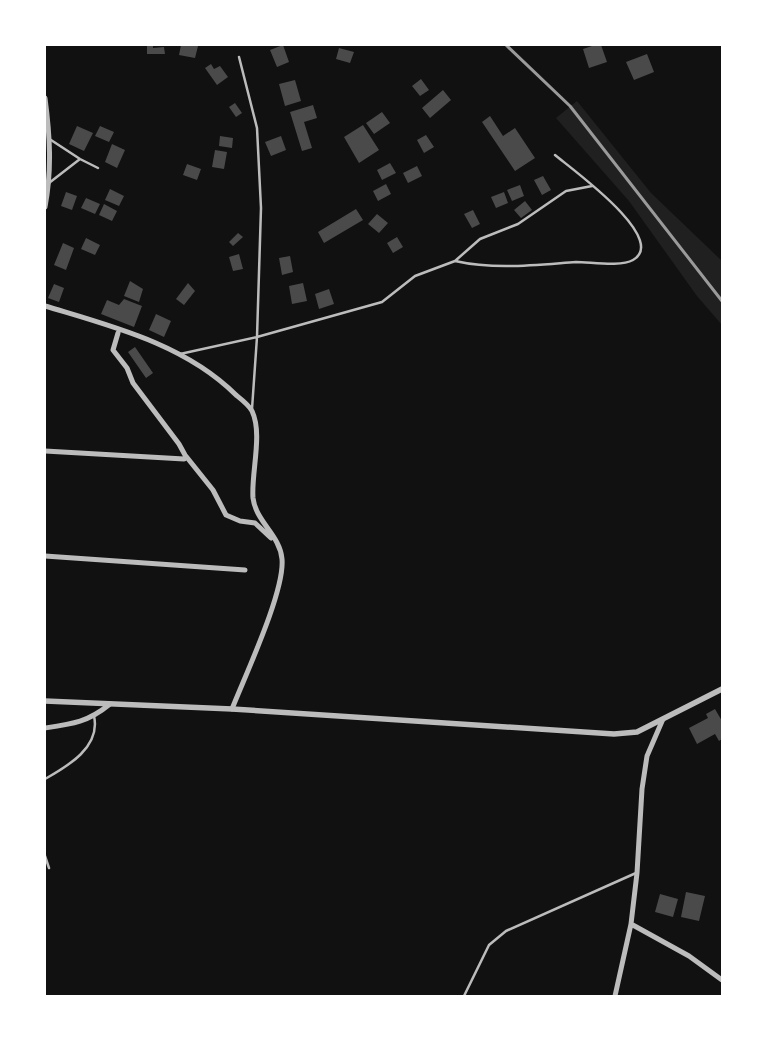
<svg xmlns="http://www.w3.org/2000/svg" width="767" height="1041" font-family="'Crimson Pro',serif">
  <style>
    .green { fill: #202020 }
    .building { fill: #4a4a4a }
    .lines { fill: none; stroke-linecap: round; stroke-linejoin: round }
    .service { stroke: #bcbcbc; stroke-width: 2.5 }
    .minor { stroke: #bcbcbc; stroke-width: 5 }
    .tertiary { stroke: #bcbcbc; stroke-width: 5.5 }
    .rail { stroke: #9a9a9a; stroke-width: 3 }
  </style>
  <rect width="100%" height="100%" fill="#111"/>
  <path class="green" d="M 577,101 L 651,193 L 722,261 L 722,325 L 697,296 L 629,201 L 556,118 Z"/>
  <path class="building" d="M 147,45 L 153,45 L 153,48 L 164,47 L 165,54 L 147,54 Z
    M 181,45 L 198,46 L 195,58 L 179,55 Z
    M 283,45 L 289,62 L 277,67 L 270,50 Z
    M 595,45 L 601,45 L 607,62 L 589,68 L 583,49 Z
    M 339,48 L 354,52 L 350,63 L 336,59 Z
    M 647,54 L 654,72 L 634,80 L 626,62 Z
    M 211,64 L 214,69 L 220,66 L 228,77 L 217,85 L 205,68 Z
    M 421,79 L 429,90 L 420,96 L 412,86 Z
    M 295,80 L 301,101 L 285,106 L 279,84 Z
    M 443,90 L 451,100 L 430,118 L 422,108 Z
    M 235,103 L 242,113 L 236,117 L 229,107 Z
    M 313,105 L 317,118 L 304,122 L 312,148 L 302,151 L 290,112 Z
    M 382,112 L 390,123 L 374,134 L 366,123 Z
    M 490,116 L 503,136 L 515,128 L 535,158 L 515,171 L 482,122 Z
    M 363,125 L 379,150 L 359,163 L 344,137 Z
    M 77,126 L 93,133 L 84,151 L 69,144 Z
    M 100,126 L 114,132 L 109,142 L 95,136 Z
    M 426,135 L 434,147 L 424,153 L 417,140 Z
    M 220,136 L 233,138 L 232,148 L 219,146 Z
    M 281,136 L 286,150 L 271,156 L 265,142 Z
    M 112,144 L 125,150 L 117,168 L 105,162 Z
    M 215,150 L 227,152 L 224,169 L 212,167 Z
    M 390,163 L 396,173 L 382,180 L 377,170 Z
    M 187,164 L 201,169 L 197,180 L 183,175 Z
    M 417,166 L 422,176 L 408,183 L 403,173 Z
    M 543,176 L 551,190 L 542,195 L 534,180 Z
    M 386,184 L 391,194 L 378,201 L 373,191 Z
    M 520,185 L 524,196 L 512,201 L 507,190 Z
    M 110,189 L 124,196 L 119,206 L 105,200 Z
    M 66,192 L 77,196 L 72,210 L 61,206 Z
    M 504,192 L 508,203 L 496,208 L 491,197 Z
    M 86,198 L 100,204 L 95,214 L 81,208 Z
    M 525,201 L 532,210 L 521,218 L 514,210 Z
    M 104,204 L 117,211 L 112,221 L 99,215 Z
    M 356,209 L 363,220 L 324,243 L 318,232 Z
    M 473,210 L 480,224 L 472,228 L 464,214 Z
    M 377,214 L 388,223 L 379,233 L 368,224 Z
    M 238,233 L 243,237 L 233,246 L 229,242 Z
    M 397,237 L 403,247 L 393,253 L 387,243 Z
    M 86,238 L 100,245 L 95,255 L 81,249 Z
    M 63,243 L 74,248 L 66,270 L 54,265 Z
    M 239,254 L 243,269 L 233,271 L 229,257 Z
    M 290,256 L 293,272 L 282,275 L 279,258 Z
    M 130,281 L 143,289 L 139,302 L 124,296 Z
    M 188,283 L 195,291 L 184,305 L 176,299 Z
    M 303,283 L 307,301 L 292,304 L 289,286 Z
    M 54,284 L 64,288 L 59,302 L 48,298 Z
    M 329,289 L 334,304 L 319,309 L 315,294 Z
    M 124,299 L 142,306 L 134,327 L 101,314 L 107,300 L 119,305 Z
    M 156,314 L 171,321 L 164,337 L 149,330 Z
    M 135,347 L 153,373 L 146,378 L 128,352 Z
    M 715,709 L 722,721 L 722,739 L 719,741 L 715,734 L 697,744 L 689,728 L 708,718 L 706,714 Z
    M 686,892 L 705,896 L 699,921 L 681,917 Z
    M 660,894 L 678,899 L 673,917 L 655,912 Z"/>
  <g class="lines">
    <path class="service" d="M 239,57 L 257,128 L 261,208 L 257,337 L 252,409
      M 51,140 L 80,159 L 98,168
      M 555,155 C 569,167 670,239 633,260 C 621,267 591,262 576,262 C 535,265 495,270 455,261 L 480,239 L 518,224 L 566,191 L 592,186
      M 49,183 L 80,159
      M 180,354 L 257,337 L 382,302 L 415,276 L 455,261
      M 45,779 C 68,766 101,747 94,716
      M 45,856 L 49,868
      M 464,996 L 489,945 L 506,931 L 636,873"/>
    <path class="minor" d="M 45,98 C 50,136 52,170 45,207
      M 45,306 C 111,326 185,344 236,395 C 241,399 249,405 252,411 C 263,434 251,473 253,498 C 256,522 280,535 282,559 C 285,591 245,676 232,709
      M 118,333 L 113,350 L 127,368 L 133,383 L 179,444 L 185,455 L 213,490 L 226,515 L 240,521 L 255,523 L 271,538
      M 45,451 L 184,459
      M 45,556 L 245,570
      M 45,728 C 73,724 88,722 110,704
      M 631,924 L 689,956 L 722,980
      M 615,996 L 631,924 L 637,873 L 642,789 L 647,756 L 663,719"/>
    <path class="tertiary" d="M 45,701 L 232,709 L 614,734 L 637,732 L 722,689"/>
    <path class="rail" d="M 506,45 L 570,106 L 722,301"/>
  </g>
  <rect width="767" height="1041" fill="none" stroke="#ffffff" stroke-width="92"/>
</svg>
